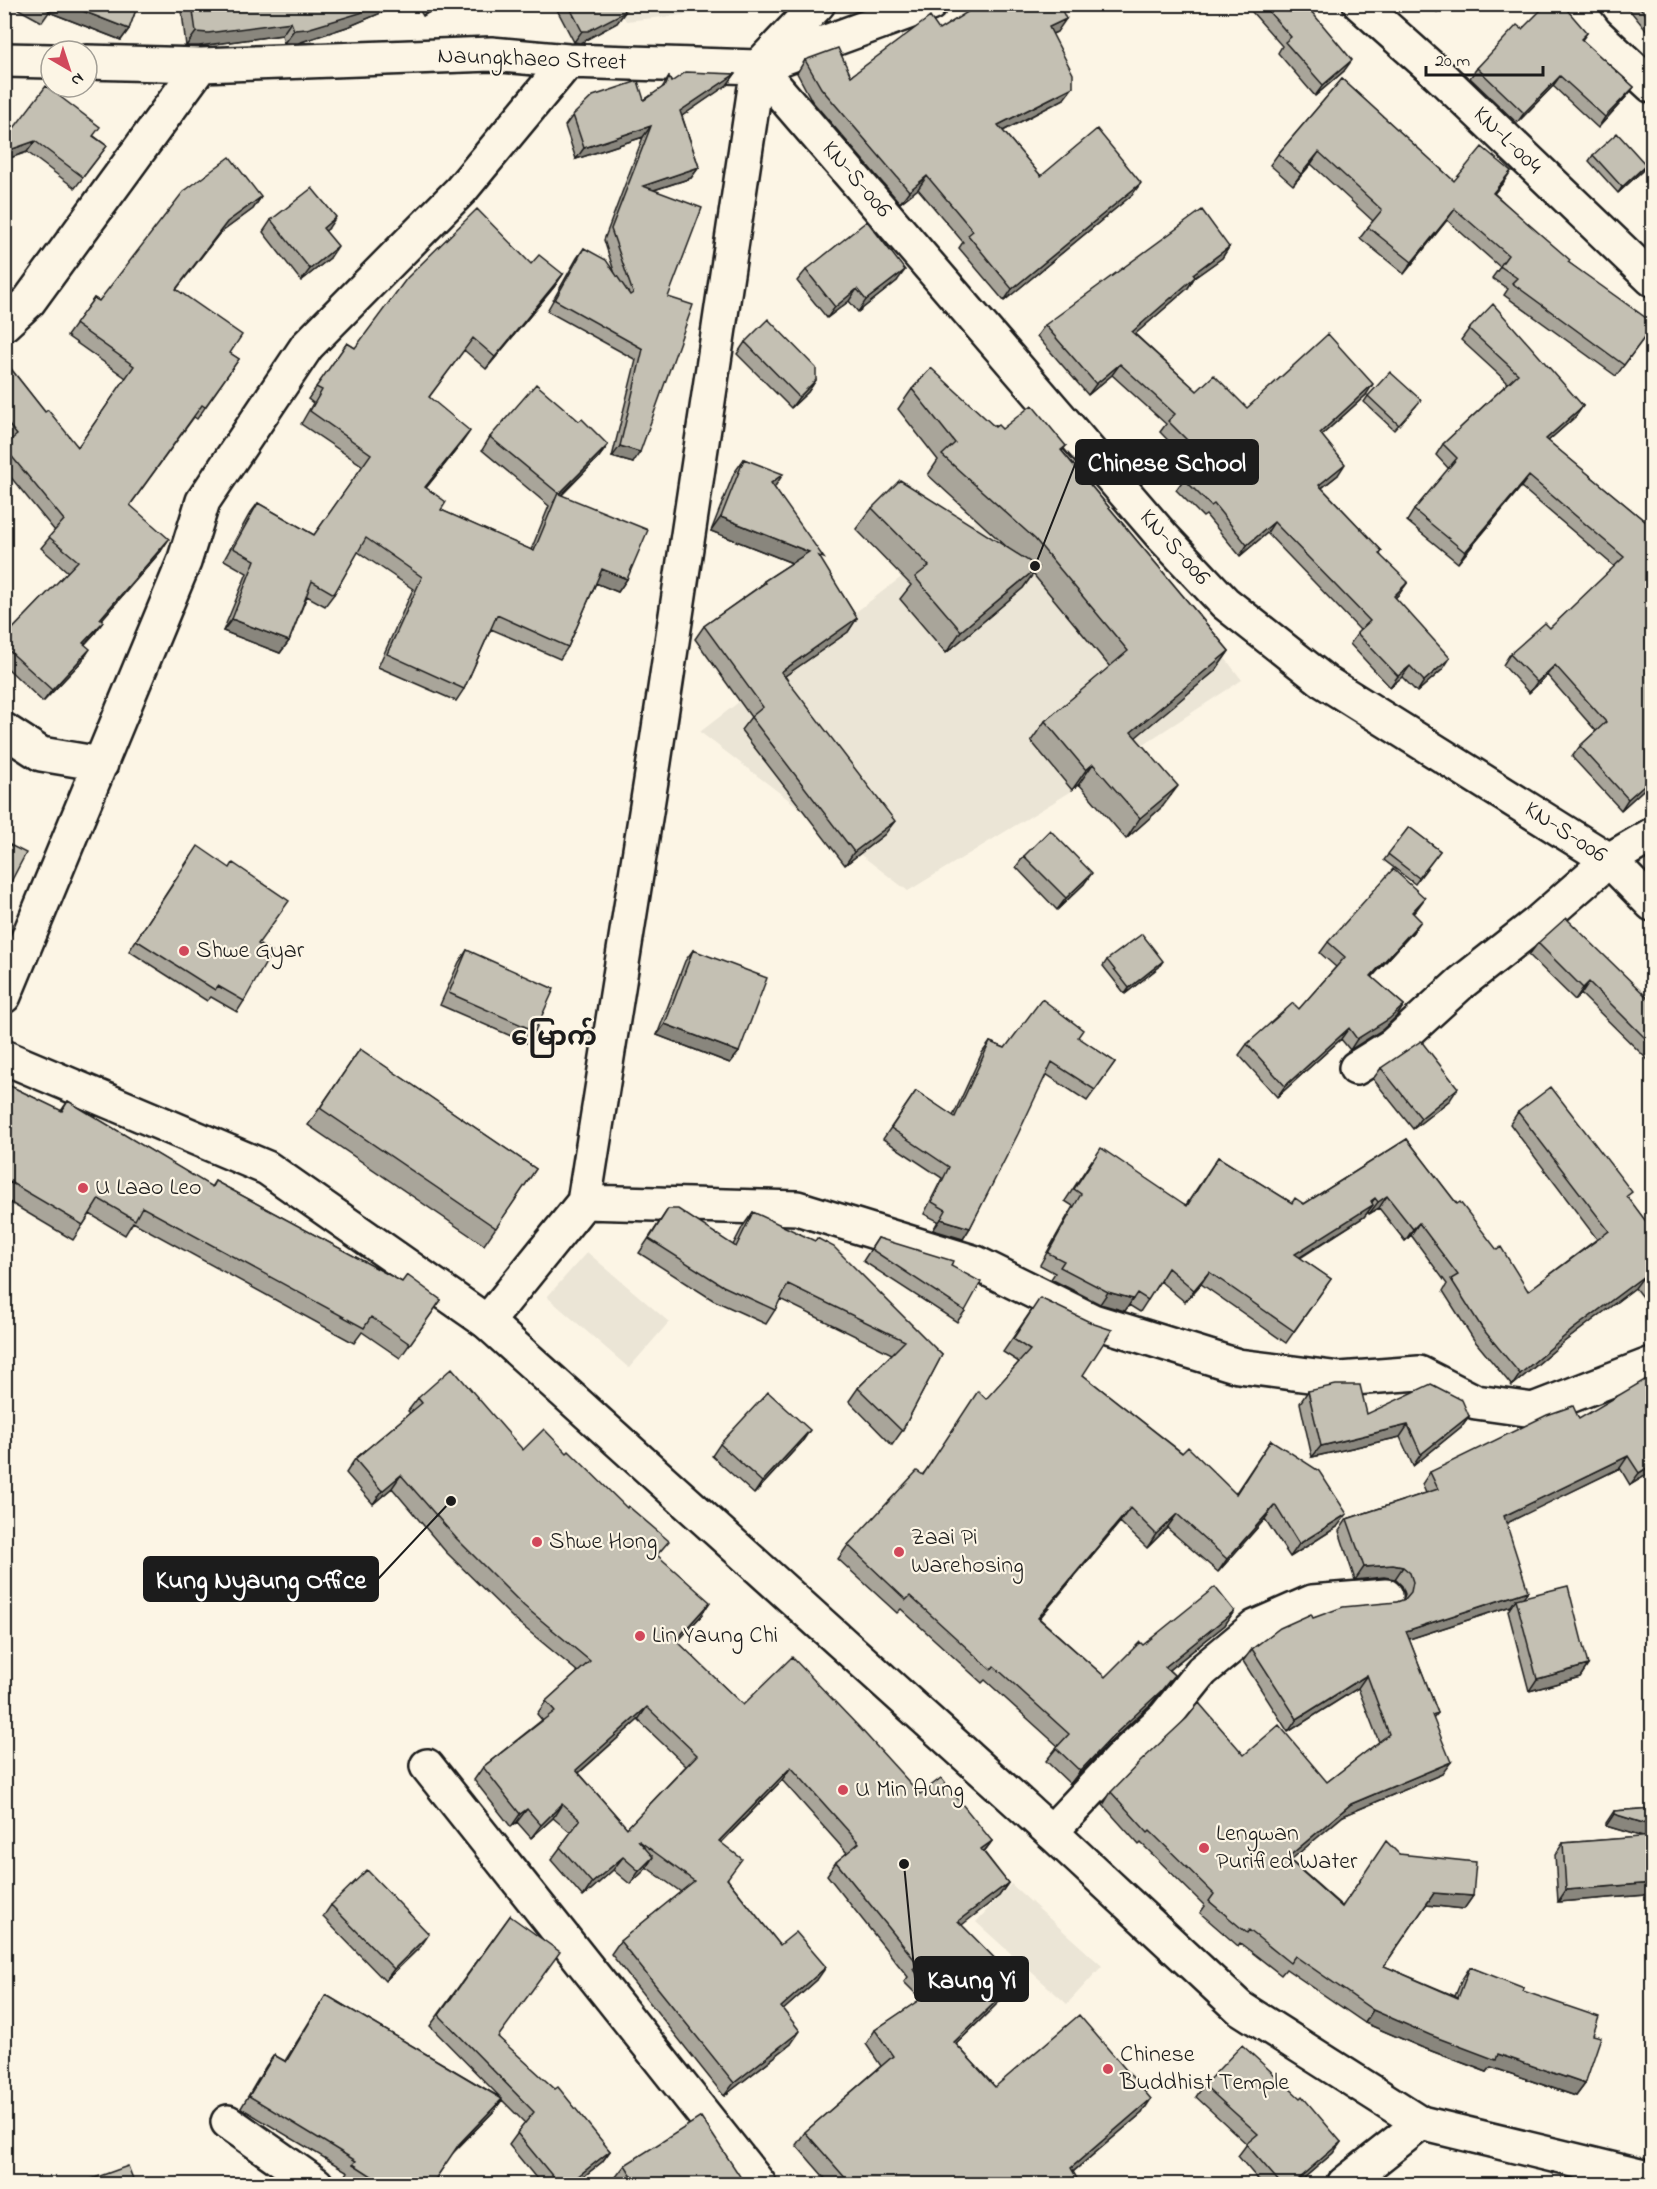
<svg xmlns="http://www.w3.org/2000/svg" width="1657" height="2189" font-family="'Indie Flower','Noto Sans Myanmar',sans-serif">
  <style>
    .built { fill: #ebe5d6 }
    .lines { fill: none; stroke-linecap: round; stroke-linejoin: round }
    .minor-casing { stroke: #1c1c1c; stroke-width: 38 }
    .highway-casing { stroke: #1c1c1c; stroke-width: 38 }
    .minor { stroke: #fcf5e5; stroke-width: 33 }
    .highway { stroke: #fcf5e5; stroke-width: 33 }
    .wall { fill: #a9a59a; stroke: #1c1c1c; stroke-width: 1.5; fill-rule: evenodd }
    .shaded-wall { fill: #89867d; stroke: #1c1c1c; stroke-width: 1.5 }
    .building { fill: #c4c0b3; stroke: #1c1c1c; stroke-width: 1.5; fill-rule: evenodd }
    .poi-dot { fill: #d1495b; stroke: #fcf5e5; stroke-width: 2 }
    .labels { text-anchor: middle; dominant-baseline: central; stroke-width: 4.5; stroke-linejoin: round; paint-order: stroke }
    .street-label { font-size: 24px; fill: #1c1c1c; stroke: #fcf5e5 }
    .poi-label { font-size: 24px; fill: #1c1c1c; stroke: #fcf5e5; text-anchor: start }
    .quarter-label { font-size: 27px; font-weight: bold; fill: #1c1c1c; stroke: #fcf5e5 }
    .leader { fill: none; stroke: #1c1c1c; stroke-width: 2 }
    .callout-dot { fill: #1c1c1c; stroke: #fcf5e5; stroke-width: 2 }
    .callout { fill: #1c1c1c; stroke: #1c1c1c; stroke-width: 2 }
    .callout-label { font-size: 26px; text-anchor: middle; font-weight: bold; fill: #fff }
  </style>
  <rect width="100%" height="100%" fill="#fcf5e5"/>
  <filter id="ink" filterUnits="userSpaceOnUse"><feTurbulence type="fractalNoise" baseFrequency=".0167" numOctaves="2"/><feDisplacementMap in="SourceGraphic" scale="12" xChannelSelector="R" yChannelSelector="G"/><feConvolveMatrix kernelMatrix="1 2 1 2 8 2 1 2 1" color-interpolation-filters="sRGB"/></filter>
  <g filter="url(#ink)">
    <path class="built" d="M 617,5 L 727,5 L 699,13 L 626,21 Z
      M 1065,451 L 1242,680 L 1067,794 L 908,891 L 700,732 Z
      M 587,1252 L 669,1322 L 629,1368 L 547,1297 Z
      M 1011,1884 L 1102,1966 L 1067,2004 L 976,1922 Z"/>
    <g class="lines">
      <defs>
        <path id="minor" d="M 1360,4 L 1437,73 L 1652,279
          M 1573,4 L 1595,33 L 1652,86
          M 4,60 L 51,61
          M 87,62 L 201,65 L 491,54 L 568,61 L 758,67 L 930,4
          M 758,67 L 1162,536 L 1225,603 L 1325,682 L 1609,860 L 1652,904
          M 4,324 L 29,301 L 201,65
          M 4,730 L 41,754 L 101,764
          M 4,996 L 184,562 L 203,501 L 307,346 L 461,190 L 568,61
          M 1356,1068 L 1393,1045 L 1461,983 L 1536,924 L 1609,860 L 1652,835
          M 584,1202 L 797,1208 L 976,1263 L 1093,1321 L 1238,1366 L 1340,1379 L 1419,1373 L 1476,1402 L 1533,1410 L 1652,1364
          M 487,1322 L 584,1202 L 654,762 L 758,67 L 818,4
          M 427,1766 L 759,2184
          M 1051,1832 L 1119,1760 L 1165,1717 L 1202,1671 L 1255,1627 L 1312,1602 L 1386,1596
          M 228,2122 L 316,2184
          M 1344,2184 L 1421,2123"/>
        <path id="highway" d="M 4,1057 L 267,1168 L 487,1322 L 1051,1832 L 1240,2008 L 1421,2123 L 1652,2179"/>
      </defs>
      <use href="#minor" class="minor-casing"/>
      <use href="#highway" class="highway-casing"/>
      <use href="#minor" class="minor"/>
      <use href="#highway" class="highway"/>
    </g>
    <path class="wall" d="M 9,4 L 138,4 L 129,29 L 121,40 L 49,12 L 42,22 Z
      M 181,4 L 397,4 L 395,7 L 350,26 L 298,43 L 284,43 L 282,35 L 199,46 L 186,46 Z
      M 416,4 L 442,4 L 423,16 Z
      M 554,4 L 622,4 L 625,12 L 617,23 L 580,43 L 574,42 Z
      M 1245,4 L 1305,4 L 1344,71 L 1315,96 L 1278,53 L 1282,46 Z
      M 1430,4 L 1446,4 L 1437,12 Z
      M 1630,4 L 1653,4 L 1653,39 L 1628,8 Z
      M 1522,29 L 1587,33 L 1582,40 L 1634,87 L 1626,97 L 1598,128 L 1553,86 L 1517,123 L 1470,78 L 1477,68 Z
      M 939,30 L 1057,32 L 1052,34 L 1064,99 L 1003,131 L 1041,176 L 1132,195 L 1004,301 L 959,248 L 963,242 L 918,189 L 900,203 L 812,101 L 797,73 L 805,60 L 851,76 Z
      M 735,74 L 727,85 L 682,116 L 699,167 L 691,178 L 654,190 L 668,297 L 633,463 L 612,457 L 636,360 L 547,311 L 577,258 L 584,248 L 614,271 L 604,240 L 643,137 L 576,159 L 565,126 L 573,115 L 644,100 L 662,88 L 669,77 L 671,82 Z
      M 1342,79 L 1454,181 L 1503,183 L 1494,193 L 1568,262 L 1653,326 L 1616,376 L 1504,295 L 1508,289 L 1492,278 L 1500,267 L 1447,220 L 1404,274 L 1360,238 L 1373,221 L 1311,164 L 1293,185 L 1270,165 L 1278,154 Z
      M 94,136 L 107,146 L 75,188 L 27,152 L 4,160 L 4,137 L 5,140 Z
      M 1593,155 L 1646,165 L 1642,171 L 1618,193 L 1589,161 Z
      M 261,197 L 253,209 L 219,234 L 176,289 L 230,353 L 239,359 L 197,419 L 194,417 L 130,505 L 161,551 L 101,620 L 95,633 L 85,644 L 82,661 L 43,702 L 4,665 L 4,638 L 68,572 L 41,548 L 55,531 L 4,469 L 4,445 L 6,443 L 4,441 L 4,360 L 45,412 L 78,447 L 126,378 L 67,336 L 94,298 L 99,301 Z
      M 271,220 L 328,229 L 325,231 L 330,258 L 301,281 L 263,232 Z
      M 1229,247 L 1222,258 L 1194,278 L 1188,288 L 1135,334 L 1197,391 L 1247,408 L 1366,395 L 1322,435 L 1338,475 L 1322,488 L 1382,551 L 1380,554 L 1400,593 L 1395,598 L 1443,669 L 1417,692 L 1402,677 L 1390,687 L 1350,644 L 1360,630 L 1267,533 L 1240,556 L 1206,515 L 1203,517 L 1176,490 L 1184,479 L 1195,468 L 1160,432 L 1166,424 L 1112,375 L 1088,395 L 1037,336 L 1045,325 Z
      M 806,270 L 897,281 L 858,312 L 849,301 L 827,318 L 797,281 Z
      M 563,274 L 554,287 L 486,369 L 464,350 L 429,397 L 461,444 L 426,488 L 441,510 L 531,550 L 549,506 L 482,450 L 490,437 L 608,445 L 599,457 L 562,495 L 627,579 L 618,592 L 596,583 L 568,647 L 560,659 L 491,629 L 464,689 L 456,701 L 378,667 L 413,589 L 358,552 L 334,594 L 325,606 L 307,596 L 289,641 L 280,653 L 223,631 L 247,573 L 224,560 L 249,515 L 258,503 L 314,535 L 363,466 L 301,424 L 313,403 L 308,399 L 347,343 L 355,348 Z
      M 1469,329 L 1583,406 L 1575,417 L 1548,441 L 1646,522 L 1653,517 L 1653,781 L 1621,810 L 1572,757 L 1580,746 L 1596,731 L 1547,675 L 1529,693 L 1503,665 L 1510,654 L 1550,628 L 1615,567 L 1521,487 L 1458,563 L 1407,521 L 1414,510 L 1449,469 L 1436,455 L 1443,444 L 1508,383 L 1461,340 Z
      M 745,342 L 816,380 L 808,392 L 791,408 L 737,354 Z
      M 912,389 L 1002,429 L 1066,446 L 1062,451 L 1229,651 L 1215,671 L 1135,737 L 1163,806 L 1126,839 L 1079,784 L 1072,790 L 1031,741 L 1045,721 L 1110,667 L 1033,574 L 1023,588 L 946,653 L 900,599 L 911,585 L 856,529 L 872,508 L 1008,548 L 928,475 L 938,460 L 898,409 Z
      M 1368,396 L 1416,406 L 1394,430 L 1364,402 Z
      M 744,459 L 774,487 L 857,618 L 848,632 L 785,676 L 885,834 L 845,865 L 741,730 L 751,717 L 695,639 L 704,626 L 760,586 L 764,581 L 792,563 L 711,531 L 734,473 Z
      M 1409,827 L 1440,851 L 1415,884 L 1384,860 Z
      M 1024,856 L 1084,884 L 1057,910 L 1016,867 Z
      M 190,857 L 258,944 L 244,1001 L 237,1012 L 211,997 L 207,1001 L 129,951 Z
      M 1417,909 L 1413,913 L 1413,932 L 1372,977 L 1404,1005 L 1396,1017 L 1382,1030 L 1350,1050 L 1341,1039 L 1277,1097 L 1239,1055 L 1247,1044 L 1299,1009 L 1336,967 L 1320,953 L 1328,942 Z
      M 1538,943 L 1650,1000 L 1653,998 L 1653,1065 L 1581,994 L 1575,1000 L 1529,955 Z
      M 467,950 L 535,1031 L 527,1043 L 440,1005 L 459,962 Z
      M 693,950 L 739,1052 L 730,1063 L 657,1035 L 685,961 Z
      M 1107,960 L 1159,967 L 1125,994 L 1103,966 Z
      M 1078,1038 L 1115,1062 L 1087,1101 L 1046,1074 L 970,1228 L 963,1239 L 933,1230 L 938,1221 L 924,1214 L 942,1178 L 883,1139 L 916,1091 L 953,1116 L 982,1053 L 990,1042 L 1005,1048 Z
      M 360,1049 L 536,1169 L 484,1245 L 308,1125 Z
      M 1381,1068 L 1450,1100 L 1413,1129 L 1373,1079 Z
      M 4,1083 L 61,1111 L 68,1101 L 211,1187 L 215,1181 L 402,1282 L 441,1300 L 400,1358 L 362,1332 L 354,1343 L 133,1222 L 125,1235 L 90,1214 L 73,1240 L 4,1199 Z
      M 1518,1112 L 1628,1198 L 1653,1231 L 1653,1311 L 1635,1288 L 1564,1342 L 1512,1386 L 1474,1340 L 1443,1291 L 1447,1284 L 1411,1235 L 1405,1241 L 1379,1208 L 1369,1214 L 1368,1212 L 1364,1217 L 1300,1258 L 1331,1279 L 1286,1343 L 1201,1284 L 1185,1302 L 1160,1281 L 1140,1312 L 1129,1305 L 1125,1311 L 1100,1304 L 1051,1279 L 1055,1273 L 1040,1265 L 1073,1206 L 1065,1201 L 1092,1160 L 1186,1205 L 1218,1157 L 1292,1203 L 1304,1204 L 1407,1139 L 1457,1204 L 1528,1291 L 1597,1239 L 1510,1124 Z
      M 668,1209 L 733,1245 L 743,1226 L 753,1212 L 942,1355 L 902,1431 L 892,1445 L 849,1401 L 858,1388 L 892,1354 L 780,1299 L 775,1310 L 766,1324 L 713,1300 L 639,1253 Z
      M 878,1238 L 951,1266 L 965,1311 L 957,1322 L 863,1261 Z
      M 1031,1311 L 1083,1375 L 1235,1494 L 1271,1440 L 1337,1527 L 1290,1557 L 1265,1519 L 1218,1572 L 1167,1528 L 1147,1548 L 1120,1522 L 1039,1618 L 1105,1677 L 1143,1645 L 1234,1611 L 1225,1625 L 1169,1670 L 1174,1675 L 1151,1704 L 1106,1746 L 1070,1784 L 1046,1761 L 1058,1746 L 985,1680 L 982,1683 L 901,1609 L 897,1613 L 838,1559 L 848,1545 L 923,1474 L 1019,1362 L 1003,1352 Z
      M 1308,1391 L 1367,1414 L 1469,1416 L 1461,1427 L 1413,1466 L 1400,1437 L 1312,1457 L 1300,1403 Z
      M 418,1398 L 523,1450 L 658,1556 L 701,1616 L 677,1642 L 743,1705 L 920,1794 L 992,1841 L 984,1852 L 1008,1883 L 999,1896 L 961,1925 L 1017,1981 L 1007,1994 L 956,2044 L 995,2087 L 1142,2113 L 1073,2172 L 1080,2184 L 830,2184 L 796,2145 L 805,2132 L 881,2066 L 866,2044 L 875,2030 L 921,1999 L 904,1982 L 908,1977 L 827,1875 L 836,1862 L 847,1853 L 782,1780 L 721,1843 L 728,1880 L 780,1945 L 817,1980 L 783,2010 L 791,2044 L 724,2096 L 611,1954 L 620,1941 L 681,1892 L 646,1867 L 630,1884 L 613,1870 L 583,1897 L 551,1860 L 571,1833 L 553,1818 L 531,1838 L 517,1822 L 511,1827 L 474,1780 L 483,1767 L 542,1720 L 537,1714 L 546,1701 L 578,1672 L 514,1619 L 446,1552 L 392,1488 L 373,1504 L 346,1473 L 355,1459 L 410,1413 L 408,1411 ZM 638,1720 L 686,1766 L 627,1828 L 579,1773 Z
      M 1579,1419 L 1653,1471 L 1630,1485 L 1620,1468 L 1506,1523 L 1524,1597 L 1588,1665 L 1580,1677 L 1529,1691 L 1508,1611 L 1511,1606 L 1409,1639 L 1438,1713 L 1433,1719 L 1442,1774 L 1343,1816 L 1290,1860 L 1342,1906 L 1399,1854 L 1473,1896 L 1464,1909 L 1426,1905 L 1384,1966 L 1455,1996 L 1462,1979 L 1470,1967 L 1523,1991 L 1593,2035 L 1585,2084 L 1576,2096 L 1491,2067 L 1487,2072 L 1421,2047 L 1365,2023 L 1286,1969 L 1281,1975 L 1240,1943 L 1238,1946 L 1200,1913 L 1205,1906 L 1141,1843 L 1139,1845 L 1103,1805 L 1111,1792 L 1244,1755 L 1327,1782 L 1379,1742 L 1358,1688 L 1288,1732 L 1243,1661 L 1252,1649 L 1313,1618 L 1397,1602 L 1403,1600 L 1405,1594 L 1402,1586 L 1395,1579 L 1384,1577 L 1355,1580 L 1339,1531 L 1347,1519 L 1426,1493 L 1422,1484 L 1430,1472 Z
      M 802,1442 L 754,1494 L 712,1456 L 720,1444 Z
      M 1653,1808 L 1653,1885 L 1646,1895 L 1558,1902 L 1555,1855 L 1563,1843 L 1644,1837 L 1606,1826 L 1606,1823 L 1614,1811 Z
      M 331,1905 L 421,1946 L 385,1981 L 323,1917 Z
      M 510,1916 L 498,2037 L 610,2151 L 602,2162 L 574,2184 L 541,2184 L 509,2145 L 525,2123 L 502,2100 L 494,2111 L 452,2154 L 432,2184 L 358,2184 L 345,2176 L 348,2172 L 241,2108 L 266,2066 L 274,2055 L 285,2061 L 326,1995 L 501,2098 L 430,2026 Z
      M 1204,2085 L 1341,2142 L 1333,2153 L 1297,2184 L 1262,2184 L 1238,2156 L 1247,2144 L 1196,2097 Z
      M 625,2165 L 745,2184 L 619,2184 L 615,2178 Z"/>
    <path class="shaded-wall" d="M 52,4 L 65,4 L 129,29 L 121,40 L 49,12 Z
      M 379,4 L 397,4 L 395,7 L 350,26 L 298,43 L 284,43 L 294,30 Z
      M 431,4 L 442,4 L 423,16 Z
      M 1442,4 L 1446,4 L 1437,12 Z
      M 625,12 L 617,23 L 580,43 L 574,42 L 582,31 Z
      M 1066,19 L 1057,32 L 1040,39 L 1049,27 Z
      M 291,22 L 282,35 L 199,46 L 186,46 L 196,32 Z
      M 1352,60 L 1344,71 L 1315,96 L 1323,85 Z
      M 735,74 L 727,85 L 673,122 L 680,111 Z
      M 1560,76 L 1553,86 L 1517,123 L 1524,113 Z
      M 1073,87 L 1064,99 L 989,138 L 998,125 Z
      M 1634,87 L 1626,97 L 1598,128 L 1605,117 Z
      M 651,126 L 643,137 L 576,159 L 584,148 Z
      M 35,141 L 27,152 L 4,160 L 4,152 Z
      M 1319,152 L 1311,164 L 1293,185 L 1301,174 Z
      M 1646,165 L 1642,171 L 1618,193 L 1622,187 Z
      M 699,167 L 691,178 L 635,196 L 643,186 Z
      M 1511,171 L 1503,183 L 1485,204 L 1493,193 Z
      M 927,176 L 918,189 L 900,203 L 909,191 Z
      M 1141,183 L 1132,195 L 1004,301 L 1012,289 Z
      M 261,197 L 253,209 L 219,234 L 168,300 L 227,222 Z
      M 1455,209 L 1447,220 L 1404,274 L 1412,262 Z
      M 336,217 L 328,229 L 314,239 L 323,228 Z
      M 338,246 L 330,258 L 301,281 L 310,269 Z
      M 1229,247 L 1222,258 L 1194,278 L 1188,288 L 1125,343 L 1132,332 L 1193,274 Z
      M 905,270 L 897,281 L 858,312 L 866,300 Z
      M 563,274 L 554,287 L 486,369 L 495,357 Z
      M 857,289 L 849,301 L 827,318 L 835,307 Z
      M 1120,364 L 1112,375 L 1088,395 L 1096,384 Z
      M 816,380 L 808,392 L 791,408 L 799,397 Z
      M 1373,384 L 1366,395 L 1312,444 L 1320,433 Z
      M 1583,406 L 1575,417 L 1538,450 L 1546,439 Z
      M 470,431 L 461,444 L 416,500 L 425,487 Z
      M 608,445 L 599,457 L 553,503 L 559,494 Z
      M 620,446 L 640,452 L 633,463 L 612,457 Z
      M 1345,464 L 1338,475 L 1311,496 L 1319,485 Z
      M 783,474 L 774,488 L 771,483 Z
      M 1529,476 L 1521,487 L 1458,563 L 1465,552 Z
      M 721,517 L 809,552 L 800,566 L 711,531 Z
      M 1274,522 L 1267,533 L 1240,556 L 1247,545 Z
      M 169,539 L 161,551 L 92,631 L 100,619 Z
      M 1038,567 L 1023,588 L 946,653 L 961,631 Z
      M 602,569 L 627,579 L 618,592 L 593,582 Z
      M 1408,582 L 1400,593 L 1386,607 L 1394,596 Z
      M 857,618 L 848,632 L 772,685 L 781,672 Z
      M 232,619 L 289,641 L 280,653 L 223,631 Z
      M 103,622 L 95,633 L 75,655 L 83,643 Z
      M 90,649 L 82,661 L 43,702 L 52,690 Z
      M 1229,651 L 1215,671 L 1117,753 L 1131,732 Z
      M 1450,658 L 1443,669 L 1417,692 L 1424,681 Z
      M 1555,665 L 1547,675 L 1529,693 L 1537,682 Z
      M 1410,666 L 1402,677 L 1390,687 L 1398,676 Z
      M 1093,764 L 1079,784 L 1072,790 L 1086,770 Z
      M 1653,777 L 1653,781 L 1621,810 L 1628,799 Z
      M 1178,786 L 1163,806 L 1126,839 L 1140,818 Z
      M 895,821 L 885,834 L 845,865 L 854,852 Z
      M 1092,873 L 1084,884 L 1057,910 L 1066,898 Z
      M 1425,898 L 1417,909 L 1404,923 L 1412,912 Z
      M 1421,921 L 1413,932 L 1363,987 L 1371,976 Z
      M 1163,961 L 1159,967 L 1125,994 L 1129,988 Z
      M 1589,982 L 1581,994 L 1575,1000 L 1583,988 Z
      M 1404,1005 L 1396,1017 L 1382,1030 L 1350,1050 L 1357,1039 Z
      M 665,1024 L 739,1052 L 730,1063 L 657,1035 Z
      M 1349,1028 L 1341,1039 L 1277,1097 L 1285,1086 Z
      M 1458,1088 L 1450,1100 L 1413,1129 L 1421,1118 Z
      M 1387,1196 L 1379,1208 L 1369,1214 L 1378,1202 Z
      M 1375,1198 L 1368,1208 L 1373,1205 L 1364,1217 L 1286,1266 L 1295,1254 Z
      M 941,1219 L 970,1228 L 963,1239 L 933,1230 Z
      M 1419,1223 L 1411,1235 L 1405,1241 L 1413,1229 Z
      M 1209,1272 L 1201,1284 L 1185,1302 L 1194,1290 Z
      M 1644,1276 L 1635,1288 L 1564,1342 L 1512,1386 L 1520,1374 L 1572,1330 Z
      M 1108,1292 L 1133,1299 L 1125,1311 L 1100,1304 Z
      M 1469,1416 L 1461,1427 L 1413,1466 L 1421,1454 Z
      M 1408,1425 L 1400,1437 L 1312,1457 L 1321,1446 Z
      M 810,1430 L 802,1442 L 754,1494 L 762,1482 Z
      M 1628,1456 L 1620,1468 L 1495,1529 L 1504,1516 Z
      M 1653,1464 L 1653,1471 L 1630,1485 L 1639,1473 Z
      M 401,1475 L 392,1488 L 373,1504 L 382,1491 Z
      M 1275,1505 L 1265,1519 L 1218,1572 L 1227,1559 Z
      M 1130,1508 L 1120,1522 L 1029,1631 L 1038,1618 Z
      M 1177,1514 L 1167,1528 L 1147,1548 L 1156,1534 Z
      M 1347,1514 L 1337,1527 L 1290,1557 L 1299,1544 Z
      M 1393,1565 L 1403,1567 L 1395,1579 L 1384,1577 L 1355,1580 L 1364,1567 Z
      M 1528,1591 L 1519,1603 L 1516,1599 L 1511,1606 L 1397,1643 L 1406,1631 Z
      M 710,1602 L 701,1616 L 667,1653 L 676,1640 Z
      M 1234,1611 L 1225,1625 L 1156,1680 L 1165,1667 Z
      M 1588,1665 L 1580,1677 L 1529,1691 L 1537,1679 Z
      M 1174,1675 L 1151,1704 L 1106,1746 L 1070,1784 L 1080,1771 L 1116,1733 Z
      M 1367,1675 L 1358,1688 L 1288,1732 L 1297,1719 Z
      M 647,1707 L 638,1720 L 567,1783 L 576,1770 Z
      M 1451,1762 L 1442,1774 L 1343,1816 L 1279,1870 L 1287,1858 L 1351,1804 Z
      M 791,1767 L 782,1780 L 710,1854 L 719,1841 Z
      M 562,1804 L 553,1818 L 531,1838 L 541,1825 Z
      M 527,1809 L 517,1822 L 511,1827 L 520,1814 Z
      M 1614,1814 L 1653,1826 L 1653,1840 L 1606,1826 Z
      M 992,1841 L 982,1854 L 981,1849 Z
      M 623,1857 L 613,1870 L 583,1897 L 592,1883 Z
      M 653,1857 L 644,1871 L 630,1884 L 639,1871 Z
      M 1008,1883 L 999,1896 L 949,1935 L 958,1921 Z
      M 1653,1883 L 1653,1885 L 1646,1895 L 1558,1902 L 1566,1890 Z
      M 1434,1893 L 1473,1896 L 1464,1909 L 1426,1905 Z
      M 429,1934 L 421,1946 L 385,1981 L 394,1969 Z
      M 826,1967 L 817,1980 L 772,2020 L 781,2007 Z
      M 1017,1981 L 1007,1994 L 945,2055 L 954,2042 Z
      M 1373,2010 L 1498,2054 L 1585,2084 L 1576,2096 L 1491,2067 L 1487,2072 L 1421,2047 L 1365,2023 Z
      M 800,2031 L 791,2044 L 724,2096 L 734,2083 Z
      M 502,2099 L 494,2111 L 450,2155 L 459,2144 Z
      M 1151,2099 L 1142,2113 L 1062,2181 L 1071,2168 Z
      M 1341,2142 L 1333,2153 L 1297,2184 L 1292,2184 Z
      M 610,2151 L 602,2162 L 574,2184 L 568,2184 Z"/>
    <path class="building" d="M 38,4 L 53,4 L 50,11 Z
      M 65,4 L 138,4 L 129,29 Z
      M 192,4 L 379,4 L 360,13 L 307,29 L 294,30 L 291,22 L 208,33 L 196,32 Z
      M 568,4 L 622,4 L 625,12 L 588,31 L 582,31 Z
      M 980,4 L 1059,4 L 1066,19 L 1049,27 L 1073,74 L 1073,87 L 998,125 L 1041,176 L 1097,129 L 1141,183 L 1012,289 L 968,235 L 973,231 L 927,176 L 909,191 L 821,88 L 805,60 L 838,48 L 851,76 L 930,17 L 939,30 Z
      M 1262,4 L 1305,4 L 1352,60 L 1323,85 L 1285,42 L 1291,37 Z
      M 1547,4 L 1562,4 L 1587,33 L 1581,39 L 1634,87 L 1605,117 L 1560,76 L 1524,113 L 1477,68 L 1517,25 L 1522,29 Z
      M 1637,4 L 1653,4 L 1653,23 Z
      M 686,72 L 735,74 L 680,111 L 699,167 L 643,186 L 702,208 L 668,297 L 693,305 L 640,452 L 620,446 L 643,349 L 555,300 L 584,248 L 606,260 L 630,295 L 633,293 L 611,229 L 651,126 L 584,148 L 573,115 L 593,96 L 638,81 L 644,100 L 666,85 L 669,77 L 671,82 Z
      M 1342,79 L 1454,181 L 1482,147 L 1511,171 L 1493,193 L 1570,260 L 1568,262 L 1653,323 L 1653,326 L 1624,365 L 1512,283 L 1517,278 L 1500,266 L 1508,255 L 1455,209 L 1412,262 L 1368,227 L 1382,210 L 1319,152 L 1301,174 L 1278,154 Z
      M 46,86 L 100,127 L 93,136 L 107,146 L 83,177 L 35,141 L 4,152 L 4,137 L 5,140 Z
      M 1617,133 L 1646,165 L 1622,187 L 1593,155 Z
      M 230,157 L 261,197 L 227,222 L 176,289 L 242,335 L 230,353 L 239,359 L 205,407 L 202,405 L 130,505 L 169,539 L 100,619 L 103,622 L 83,643 L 90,649 L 52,690 L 4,646 L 4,638 L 78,561 L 49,537 L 64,520 L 4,447 L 4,445 L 17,435 L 4,419 L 4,360 L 45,412 L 48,410 L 78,447 L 134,366 L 75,324 L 94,298 L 99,301 L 183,192 Z
      M 312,188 L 336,217 L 323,228 L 338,246 L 310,269 L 271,220 Z
      M 477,209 L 531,264 L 539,255 L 563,274 L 495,357 L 473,338 L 429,397 L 470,431 L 425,487 L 446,502 L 441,510 L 534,551 L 558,493 L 490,437 L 536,384 L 579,421 L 582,419 L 608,445 L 559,494 L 648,530 L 627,579 L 602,569 L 568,647 L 497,615 L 464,689 L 387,654 L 422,577 L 366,538 L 334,594 L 312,581 L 289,641 L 232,619 L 255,560 L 233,548 L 258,503 L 314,535 L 371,454 L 310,411 L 322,390 L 316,387 L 347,343 L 355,348 L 407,278 Z
      M 1202,210 L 1229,247 L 1193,274 L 1195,277 L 1132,332 L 1197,391 L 1214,375 L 1247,408 L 1328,334 L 1373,384 L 1320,433 L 1345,464 L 1319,485 L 1382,551 L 1379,554 L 1408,582 L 1394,596 L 1450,658 L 1424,681 L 1410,666 L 1398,676 L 1357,633 L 1370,621 L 1274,522 L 1247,545 L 1214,504 L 1211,506 L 1184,479 L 1205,458 L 1168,421 L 1175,414 L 1120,364 L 1096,384 L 1045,325 Z
      M 867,221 L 905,270 L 866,300 L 857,289 L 835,307 L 806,270 Z
      M 1493,304 L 1583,406 L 1546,439 L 1646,522 L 1653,517 L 1653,777 L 1628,799 L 1580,746 L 1606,722 L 1555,665 L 1537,682 L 1510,654 L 1545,623 L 1550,628 L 1624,557 L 1529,476 L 1465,552 L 1414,510 L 1457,458 L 1443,444 L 1518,374 L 1469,329 Z
      M 768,319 L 816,368 L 816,380 L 799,397 L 745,342 Z
      M 931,368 L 995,427 L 998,425 L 1002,429 L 1032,405 L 1066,446 L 1061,450 L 1229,651 L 1131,732 L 1178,786 L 1140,818 L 1093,764 L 1086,770 L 1045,721 L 1128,651 L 1035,539 L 942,455 L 955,443 L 912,389 Z
      M 1390,372 L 1421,400 L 1399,425 L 1368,396 Z
      M 744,459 L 783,474 L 771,483 L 824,558 L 819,556 L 857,618 L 781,672 L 895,821 L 854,852 L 751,717 L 763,707 L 704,626 L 765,583 L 764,581 L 809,552 L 721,517 Z
      M 900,480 L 1038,567 L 961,631 L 915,577 L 929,566 L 872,508 Z
      M 4,735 L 8,738 L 4,743 Z
      M 1409,827 L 1440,851 L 1419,878 L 1388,854 Z
      M 1050,830 L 1092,873 L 1066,898 L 1024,856 Z
      M 4,842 L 26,853 L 4,895 Z
      M 198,846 L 230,868 L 233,863 L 289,901 L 258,944 L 272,952 L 244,1001 L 218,986 L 215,990 L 136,940 Z
      M 1393,869 L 1425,898 L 1412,912 L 1421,921 L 1371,976 L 1404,1005 L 1389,1019 L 1357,1039 L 1349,1028 L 1285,1086 L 1247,1044 L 1293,1003 L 1299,1009 L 1345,957 L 1328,942 Z
      M 1566,918 L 1650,1000 L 1653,998 L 1653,1046 L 1589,982 L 1583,988 L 1538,943 Z
      M 1142,934 L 1163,961 L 1129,988 L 1107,960 Z
      M 467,950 L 554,989 L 535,1031 L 449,993 Z
      M 693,950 L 767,978 L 739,1052 L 665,1024 Z
      M 1042,999 L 1083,1030 L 1078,1037 L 1115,1062 L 1095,1090 L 1052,1062 L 1018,1134 L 970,1228 L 941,1219 L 946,1210 L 932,1202 L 949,1167 L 891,1128 L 916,1091 L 955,1117 L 990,1042 L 1005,1048 Z
      M 1421,1041 L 1458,1088 L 1421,1118 L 1381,1068 Z
      M 360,1049 L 536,1169 L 496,1228 L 320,1108 Z
      M 4,1083 L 62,1111 L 68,1101 L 212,1187 L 215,1181 L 402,1282 L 407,1275 L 441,1300 L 410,1344 L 371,1317 L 364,1328 L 142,1207 L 135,1220 L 99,1199 L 83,1225 L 10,1182 L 4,1194 Z
      M 1551,1087 L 1632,1192 L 1627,1196 L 1653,1231 L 1653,1288 L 1644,1276 L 1572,1330 L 1520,1374 L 1482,1328 L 1451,1279 L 1458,1275 L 1419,1223 L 1413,1229 L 1387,1196 L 1378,1202 L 1375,1198 L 1371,1201 L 1373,1205 L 1295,1254 L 1331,1279 L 1294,1331 L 1209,1272 L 1194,1290 L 1168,1268 L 1148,1300 L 1137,1293 L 1133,1299 L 1108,1292 L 1060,1267 L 1064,1261 L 1048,1253 L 1081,1194 L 1074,1189 L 1101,1148 L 1187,1206 L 1218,1157 L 1292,1203 L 1295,1198 L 1304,1204 L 1407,1139 L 1457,1204 L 1460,1202 L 1497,1250 L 1501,1247 L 1528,1291 L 1609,1231 L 1518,1112 Z
      M 668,1209 L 678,1209 L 736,1247 L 753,1212 L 815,1241 L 817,1238 L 834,1247 L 942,1355 L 902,1431 L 858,1388 L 905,1341 L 788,1284 L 775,1310 L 723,1286 L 649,1239 Z
      M 878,1238 L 953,1261 L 951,1266 L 981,1282 L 965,1311 L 871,1249 Z
      M 1040,1298 L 1094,1324 L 1112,1330 L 1083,1375 L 1182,1453 L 1188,1447 L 1236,1494 L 1271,1440 L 1319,1471 L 1347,1514 L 1299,1544 L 1275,1505 L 1227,1559 L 1177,1514 L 1156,1534 L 1130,1508 L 1038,1618 L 1105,1677 L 1140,1642 L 1143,1645 L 1215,1587 L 1234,1611 L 1165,1667 L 1174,1675 L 1161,1691 L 1116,1733 L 1080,1771 L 1056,1748 L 1069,1734 L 994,1666 L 991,1670 L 910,1596 L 906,1600 L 848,1545 L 917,1471 L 923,1475 L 978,1391 L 986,1399 L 1030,1350 L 1013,1339 Z
      M 452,1368 L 523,1450 L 544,1429 L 567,1453 L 569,1451 L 627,1508 L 628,1506 L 669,1541 L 657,1555 L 710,1602 L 676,1640 L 743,1705 L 792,1657 L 858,1726 L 920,1794 L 941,1778 L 992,1841 L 981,1849 L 1008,1883 L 958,1921 L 1017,1981 L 954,2042 L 995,2087 L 1079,2015 L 1151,2099 L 1071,2168 L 1080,2184 L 842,2184 L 848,2181 L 805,2132 L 893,2056 L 875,2030 L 934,1990 L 913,1969 L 918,1964 L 836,1862 L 859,1843 L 791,1767 L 719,1841 L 742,1859 L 727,1879 L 780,1945 L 796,1932 L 826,1967 L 781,2007 L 800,2031 L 734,2083 L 620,1941 L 694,1881 L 638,1840 L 653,1857 L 639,1871 L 623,1857 L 592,1883 L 560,1847 L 580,1820 L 562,1804 L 541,1825 L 527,1809 L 520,1814 L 483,1767 L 555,1711 L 546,1701 L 590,1661 L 524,1606 L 456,1538 L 401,1475 L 382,1491 L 355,1459 L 422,1403 L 418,1398 ZM 647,1707 L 697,1755 L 627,1828 L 576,1770 Z
      M 1653,1375 L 1653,1464 L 1639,1473 L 1628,1456 L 1504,1516 L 1528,1591 L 1406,1631 L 1438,1713 L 1432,1715 L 1451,1762 L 1351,1804 L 1287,1858 L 1342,1907 L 1386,1841 L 1399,1854 L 1476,1862 L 1473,1896 L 1434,1893 L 1384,1966 L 1458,1998 L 1470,1967 L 1524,1988 L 1523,1991 L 1599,2017 L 1593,2035 L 1601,2037 L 1585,2084 L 1498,2054 L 1496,2060 L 1430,2035 L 1373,2010 L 1295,1956 L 1290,1963 L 1249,1930 L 1247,1933 L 1209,1901 L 1214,1894 L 1150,1831 L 1148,1833 L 1111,1792 L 1141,1761 L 1187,1718 L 1199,1703 L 1244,1755 L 1279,1725 L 1327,1782 L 1389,1734 L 1367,1675 L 1297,1719 L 1252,1649 L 1280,1628 L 1311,1614 L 1313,1618 L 1343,1607 L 1397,1602 L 1405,1599 L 1411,1592 L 1413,1582 L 1410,1573 L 1403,1567 L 1393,1565 L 1364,1567 L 1347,1519 L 1438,1489 L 1430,1472 L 1547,1415 L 1573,1406 L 1579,1419 Z
      M 1431,1384 L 1462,1400 L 1469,1416 L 1421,1454 L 1408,1425 L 1321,1446 L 1308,1391 L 1336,1385 L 1360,1385 L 1367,1414 Z
      M 768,1392 L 810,1430 L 762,1482 L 720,1444 Z
      M 1568,1586 L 1588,1665 L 1537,1679 L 1516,1599 Z
      M 1653,1808 L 1653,1826 L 1614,1814 L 1614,1811 Z
      M 1653,1836 L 1653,1883 L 1566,1890 L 1563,1843 Z
      M 367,1870 L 429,1934 L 394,1969 L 331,1905 Z
      M 510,1916 L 560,1952 L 498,2037 L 555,2089 L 558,2087 L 610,2151 L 568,2184 L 559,2184 L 517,2133 L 534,2112 L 439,2015 Z
      M 326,1995 L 502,2099 L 459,2144 L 432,2184 L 384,2184 L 353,2164 L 356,2161 L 249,2096 L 274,2055 L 286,2062 Z
      M 1242,2045 L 1300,2098 L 1302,2096 L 1341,2142 L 1292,2184 L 1281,2184 L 1246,2144 L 1258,2134 L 1204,2085 Z
      M 701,2117 L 745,2184 L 637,2184 L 625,2165 Z
      M 128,2166 L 135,2184 L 78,2184 Z
      M 1521,2179 L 1546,2184 L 1520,2184 Z"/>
  </g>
  <g class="poi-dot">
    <circle cx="184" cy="951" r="6"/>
    <circle cx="83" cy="1188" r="6"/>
    <circle cx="537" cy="1542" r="6"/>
    <circle cx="899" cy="1552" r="6"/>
    <circle cx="640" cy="1636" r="6"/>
    <circle cx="843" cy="1790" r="6"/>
    <circle cx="1204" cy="1848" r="6"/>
    <circle cx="1108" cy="2069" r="6"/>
  </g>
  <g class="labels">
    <g class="street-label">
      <text transform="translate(532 60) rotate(2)">Naungkhaeo Street</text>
      <text transform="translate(1507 141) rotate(44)">KN-L-004</text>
      <text transform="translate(856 180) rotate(49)">KN-S-006</text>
      <text transform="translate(1174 548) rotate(48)">KN-S-006</text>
      <text transform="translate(1565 833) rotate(33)">KN-S-006</text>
    </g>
    <g class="poi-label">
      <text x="196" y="951">Shwe Gyar</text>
      <text x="95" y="1188">U Laao Leo</text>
      <text x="911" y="1538">Zaai Pi<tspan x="911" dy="28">Warehosing</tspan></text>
      <text x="549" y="1542">Shwe Hong</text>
      <text x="652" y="1636">Lin Yaung Chi</text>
      <text x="855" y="1790">U Min Aung</text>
      <text x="1216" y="1834">Lengwan<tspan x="1216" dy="28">Purified Water</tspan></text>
      <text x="1120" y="2055">Chinese<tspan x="1120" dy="28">Buddhist Temple</tspan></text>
    </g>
    <g class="quarter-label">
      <text x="554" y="1038">မြောက်</text>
    </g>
  </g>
  <path class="leader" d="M1035 566L1076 462M451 1501L378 1579M904 1864L915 1979"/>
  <g class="callout-dot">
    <circle cx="1035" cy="566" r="6"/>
    <circle cx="451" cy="1501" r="6"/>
    <circle cx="904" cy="1864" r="6"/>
  </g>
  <g class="callout">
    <rect x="1076" y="440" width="182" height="44" rx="6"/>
    <rect x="144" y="1557" width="234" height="44" rx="6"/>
    <rect x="915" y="1957" width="113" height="44" rx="6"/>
  </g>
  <g class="callout-label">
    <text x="1167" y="471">Chinese School</text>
    <text x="261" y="1588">Kung Nyaung Office</text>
    <text x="972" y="1988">Kaung Yi</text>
  </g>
  <rect width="1657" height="2189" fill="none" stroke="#fcf5e5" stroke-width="24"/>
  <rect x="12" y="12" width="1633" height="2165" fill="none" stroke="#1c1c1c" stroke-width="2" filter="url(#ink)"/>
  <g transform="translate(69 69) rotate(141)"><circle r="28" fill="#fcf5e5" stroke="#a29e95" stroke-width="1.5"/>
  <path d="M0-4.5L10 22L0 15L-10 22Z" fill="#d1495b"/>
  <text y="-9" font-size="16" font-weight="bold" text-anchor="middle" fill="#1c1c1c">N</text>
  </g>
  <path d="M1426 66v9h117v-9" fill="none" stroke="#1c1c1c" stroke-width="3"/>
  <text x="1435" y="66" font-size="18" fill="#1c1c1c" stroke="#fcf5e5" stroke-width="4.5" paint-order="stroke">20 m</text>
</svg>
